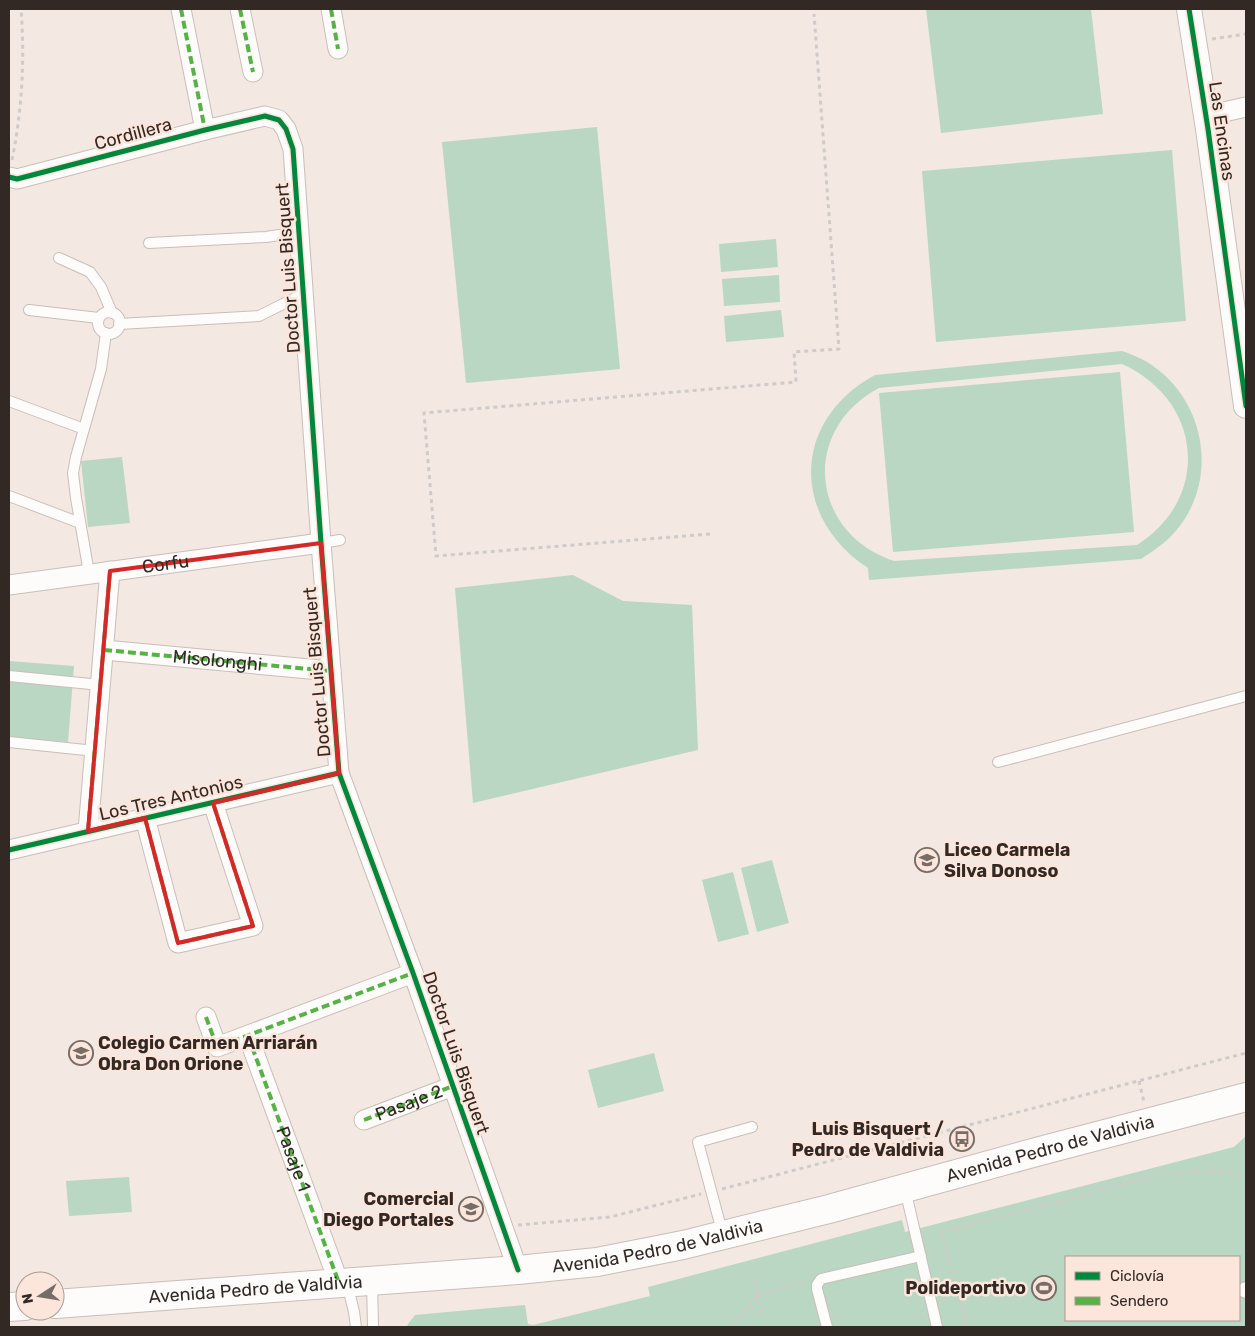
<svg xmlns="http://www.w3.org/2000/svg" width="1255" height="1336" font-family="Rubik,sans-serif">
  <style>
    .green { fill: #b9d7c2; fill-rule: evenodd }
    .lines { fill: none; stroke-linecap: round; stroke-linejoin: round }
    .service-casing { stroke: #c8beb9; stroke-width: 12 }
    .pedestrian-casing { stroke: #c8beb9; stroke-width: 18 }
    .minor-casing { stroke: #c8beb9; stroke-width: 21 }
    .tertiary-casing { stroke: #c8beb9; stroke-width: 26 }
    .secondary-casing { stroke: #c8beb9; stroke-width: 30 }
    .path { stroke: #cecbc9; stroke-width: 3; stroke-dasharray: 4 4; stroke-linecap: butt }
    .service { stroke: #fdfcfb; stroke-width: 10 }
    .pedestrian { stroke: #fdfcfb; stroke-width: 15 }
    .minor { stroke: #fdfcfb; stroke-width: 19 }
    .tertiary { stroke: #fdfcfb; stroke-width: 24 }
    .secondary { stroke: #fdfcfb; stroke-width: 28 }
    .quiet { stroke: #56b245; stroke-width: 4; stroke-dasharray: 8 4; stroke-linecap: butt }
    .cycleway-casing { stroke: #fce5da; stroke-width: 8 }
    .cycleway { stroke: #00873e; stroke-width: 5 }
    .marked { fill: none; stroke: #d62828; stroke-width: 4; stroke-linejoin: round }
    .labels { text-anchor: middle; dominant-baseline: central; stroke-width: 5; stroke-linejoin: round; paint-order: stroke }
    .street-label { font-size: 18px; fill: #332924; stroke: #fce5da }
    .poi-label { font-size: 18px; font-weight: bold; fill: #332924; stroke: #fce5da; text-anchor: end }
  </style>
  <rect width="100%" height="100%" fill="#f4e8e2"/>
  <path class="green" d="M 926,9 L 1091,9 L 1103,114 L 941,133 Z
    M 597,127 L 620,369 L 466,383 L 442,142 Z
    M 1172,150 L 1186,321 L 936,342 L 922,171 Z
    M 776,239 L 778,267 L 721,272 L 719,244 Z
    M 779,275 L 780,302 L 724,306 L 722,279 Z
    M 781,310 L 784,337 L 726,342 L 724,316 Z
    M 1122,351 C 1133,355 1144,359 1153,366 C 1205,402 1218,477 1179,527 C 1168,541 1155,550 1141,559 L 869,580 L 868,568 C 790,517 792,420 875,375 ZM 1122,364 C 1202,400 1212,497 1137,545 L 894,561 C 810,533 800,430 879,388 Z
    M 1120,372 L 1134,532 L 893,552 L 879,393 Z
    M 122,457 L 130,523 L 88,527 L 81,461 Z
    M 573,575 L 623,601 L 692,605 L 698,750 L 473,803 L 455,588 Z
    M 9,661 L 74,666 L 68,742 L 9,738 Z
    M 772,860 L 789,923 L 757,932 L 741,868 Z
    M 733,872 L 749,934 L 718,942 L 702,880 Z
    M 654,1053 L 664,1091 L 598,1108 L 588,1070 Z
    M 1246,1136 L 1246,1327 L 407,1327 L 408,1324 L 415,1315 L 525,1305 L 528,1324 L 533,1325 L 650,1296 L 648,1287 L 902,1220 L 905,1232 L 1234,1147 ZM 1066,1257 L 1239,1257 L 1239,1320 L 1066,1320 Z
    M 129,1177 L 132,1212 L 69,1216 L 66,1181 Z"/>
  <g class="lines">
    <defs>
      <path id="service" d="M 149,243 L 266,237 L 299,232
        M 59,258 L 90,272 L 101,287 L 112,313
        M 29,310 L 99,318
        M98 323a11 11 0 1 1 22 0a11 11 0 1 1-22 0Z
        M 119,324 L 259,316 L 303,294
        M 9,401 L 84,429
        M 9,496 L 80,523
        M 321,543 L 340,540
        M 89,573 L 76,498 L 73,473 L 76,457 L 101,369 L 106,333
        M 9,676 L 101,685
        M 9,742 L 95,751
        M 998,762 L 1246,696
        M 905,1189 L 937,1327
        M 723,1235 L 698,1142 L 752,1127
        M 372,1281 L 373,1327
        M 347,1283 L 354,1312 L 356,1327
        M 827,1327 L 817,1289 L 817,1285 L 821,1279 L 921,1256"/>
      <path id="pedestrian" d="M 1245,1290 L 1246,1290"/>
      <g id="minor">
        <path d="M 181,9 L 205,130"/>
        <path d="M 240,9 L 253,72"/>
        <path d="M 331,9 L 338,49"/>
        <path d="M 1206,116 L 1246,107"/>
        <path d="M 9,177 L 17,179 L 205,130 L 265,116 L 279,120 L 286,129 L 293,149 L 321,543 L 339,773 L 413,973 L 518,1270"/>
        <path id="s1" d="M 9,585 L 321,543"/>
        <path d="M 104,650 L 331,671"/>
        <path d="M 145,818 L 178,943 L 253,926 L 213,803"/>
        <path d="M 88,831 L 110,571"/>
        <path d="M 9,850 L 339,773"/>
        <path d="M 206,1017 L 217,1047 L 413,973"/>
        <path d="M 248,1036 L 339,1283"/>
        <path d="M 364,1120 L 453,1086"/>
      </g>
      <path id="tertiary" d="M 1189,9 L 1208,129 L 1246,406"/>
      <g id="secondary">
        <path id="s2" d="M 55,1304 L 518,1270 L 597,1262 L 683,1245 L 829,1209 L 1040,1151 L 1246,1097"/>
        <path d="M 9,1307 L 25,1306"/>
      </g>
    </defs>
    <use href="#service" class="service-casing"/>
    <use href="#pedestrian" class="pedestrian-casing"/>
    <use href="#minor" class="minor-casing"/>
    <use href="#tertiary" class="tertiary-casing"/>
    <use href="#secondary" class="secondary-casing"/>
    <path class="path" d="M 1212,39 L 1246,34
      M 12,160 C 22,111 25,59 21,9
      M 710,534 L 436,556 L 424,413 L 796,382 L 794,352 L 839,349 L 814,14
      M 1139,1081 L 1144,1102
      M 722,1189 L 1246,1053
      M 518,1225 L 610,1217 L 701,1194
      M 755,1278 L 762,1317
      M 734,1325 L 758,1294 L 806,1283
      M 967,1327 L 942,1232 L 1168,1173 L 1217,1171 L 1246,1175"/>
    <use href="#service" class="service"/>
    <use href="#pedestrian" class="pedestrian"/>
    <use href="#minor" class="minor"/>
    <use href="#tertiary" class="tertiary"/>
    <use href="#secondary" class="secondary"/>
    <g class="quiet">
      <path d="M 181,9 L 205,130"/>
      <path d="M 240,9 L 253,72"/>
      <path d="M 331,9 L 338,49"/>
      <path id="s3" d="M 104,650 L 331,671"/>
      <path d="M 145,818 L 178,943 L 253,926 L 213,803"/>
      <path d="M 88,831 L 110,571"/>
      <path d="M 206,1017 L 217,1047 L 413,973"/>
      <path id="s4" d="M 248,1036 L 339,1283"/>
      <path id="s5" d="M 364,1120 L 453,1086"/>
      <path d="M 1245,1290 L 1246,1290"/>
    </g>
    <defs>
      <path id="cycleway" d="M 1189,9 L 1208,129 L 1246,406
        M 9,177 L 17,179 L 205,130 L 265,116 L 279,120 L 286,129 L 293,149 L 321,543 L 339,773 L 413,973 L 518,1270
        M 9,850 L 339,773"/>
    </defs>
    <use href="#cycleway" class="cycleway-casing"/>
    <use href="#cycleway" class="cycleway"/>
  </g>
  <path class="marked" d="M 321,543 L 339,773 L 213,803 L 253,926 L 178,943 L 145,818 L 88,831 L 110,571 Z"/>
  <defs>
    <symbol id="school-ring" viewBox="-11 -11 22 22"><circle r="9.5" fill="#fce5da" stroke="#776c66" stroke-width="1.5"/><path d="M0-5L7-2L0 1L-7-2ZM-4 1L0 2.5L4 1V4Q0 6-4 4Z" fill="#776c66"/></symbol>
    <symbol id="bus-ring" viewBox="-11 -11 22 22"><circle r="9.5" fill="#fce5da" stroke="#776c66" stroke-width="1.5"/><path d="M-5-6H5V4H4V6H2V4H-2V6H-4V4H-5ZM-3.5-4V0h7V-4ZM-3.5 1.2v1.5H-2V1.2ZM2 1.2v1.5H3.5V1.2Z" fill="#776c66"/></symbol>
    <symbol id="stadium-ring" viewBox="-11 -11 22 22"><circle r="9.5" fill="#fce5da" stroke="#776c66" stroke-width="1.5"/><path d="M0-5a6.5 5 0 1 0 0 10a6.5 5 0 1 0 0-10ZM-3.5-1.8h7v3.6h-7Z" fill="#776c66"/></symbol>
  </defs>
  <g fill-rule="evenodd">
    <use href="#school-ring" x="913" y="846" width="28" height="28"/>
    <use href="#school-ring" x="67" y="1039" width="28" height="28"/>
    <use href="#bus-ring" x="948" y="1125" width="28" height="28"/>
    <use href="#school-ring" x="457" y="1195" width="28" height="28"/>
    <use href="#stadium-ring" x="1030" y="1274" width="28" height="28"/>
  </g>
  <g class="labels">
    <g class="street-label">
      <text transform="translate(1222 131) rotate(82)">Las Encinas</text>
      <text transform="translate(133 134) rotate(-15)">Cordillera</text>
      <text transform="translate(288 268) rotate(-94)">Doctor Luis Bisquert</text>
      <text stroke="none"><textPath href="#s1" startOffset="158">Corfu</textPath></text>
      <text stroke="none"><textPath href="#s3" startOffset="114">Misolonghi</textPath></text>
      <text transform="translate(317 672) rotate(-95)">Doctor Luis Bisquert</text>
      <text transform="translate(171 798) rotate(-13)">Los Tres Antonios</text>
      <text transform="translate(456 1053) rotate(71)">Doctor Luis Bisquert</text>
      <text stroke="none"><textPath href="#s5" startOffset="48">Pasaje 2</textPath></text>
      <text stroke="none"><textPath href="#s2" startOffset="1011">Avenida Pedro de Valdivia</textPath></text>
      <text stroke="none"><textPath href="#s4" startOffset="131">Pasaje 1</textPath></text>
      <text stroke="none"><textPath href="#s2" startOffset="606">Avenida Pedro de Valdivia</textPath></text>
      <text stroke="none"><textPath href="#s2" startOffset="201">Avenida Pedro de Valdivia</textPath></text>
    </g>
    <g class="poi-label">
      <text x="944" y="850" text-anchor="start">Liceo Carmela<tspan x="944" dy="21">Silva Donoso</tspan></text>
      <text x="98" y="1043" text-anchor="start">Colegio Carmen Arriarán<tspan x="98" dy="21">Obra Don Orione</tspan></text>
      <text x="944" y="1129">Luis Bisquert /<tspan x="944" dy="21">Pedro de Valdivia</tspan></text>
      <text x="454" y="1199">Comercial<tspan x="454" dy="21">Diego Portales</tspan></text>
      <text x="1026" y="1288">Polideportivo</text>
    </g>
  </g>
  <rect width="1255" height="1336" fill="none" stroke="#332924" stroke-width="20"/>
  <rect x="1065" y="1256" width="175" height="65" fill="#fce5da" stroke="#ac9a91"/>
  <rect x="1075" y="1272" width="25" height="8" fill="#00873e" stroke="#ac9a91"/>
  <text x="1110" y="1281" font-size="15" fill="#332924">Ciclovía</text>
  <rect x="1075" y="1297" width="25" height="8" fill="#56b245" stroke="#ac9a91"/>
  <text x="1110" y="1306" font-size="15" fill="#332924">Sendero</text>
  <g transform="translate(40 1296) rotate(258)"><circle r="24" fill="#fce5da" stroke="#ac9a91"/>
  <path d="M0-4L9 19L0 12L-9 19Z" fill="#776c66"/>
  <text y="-8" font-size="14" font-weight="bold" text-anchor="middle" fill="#332924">N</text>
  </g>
</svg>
